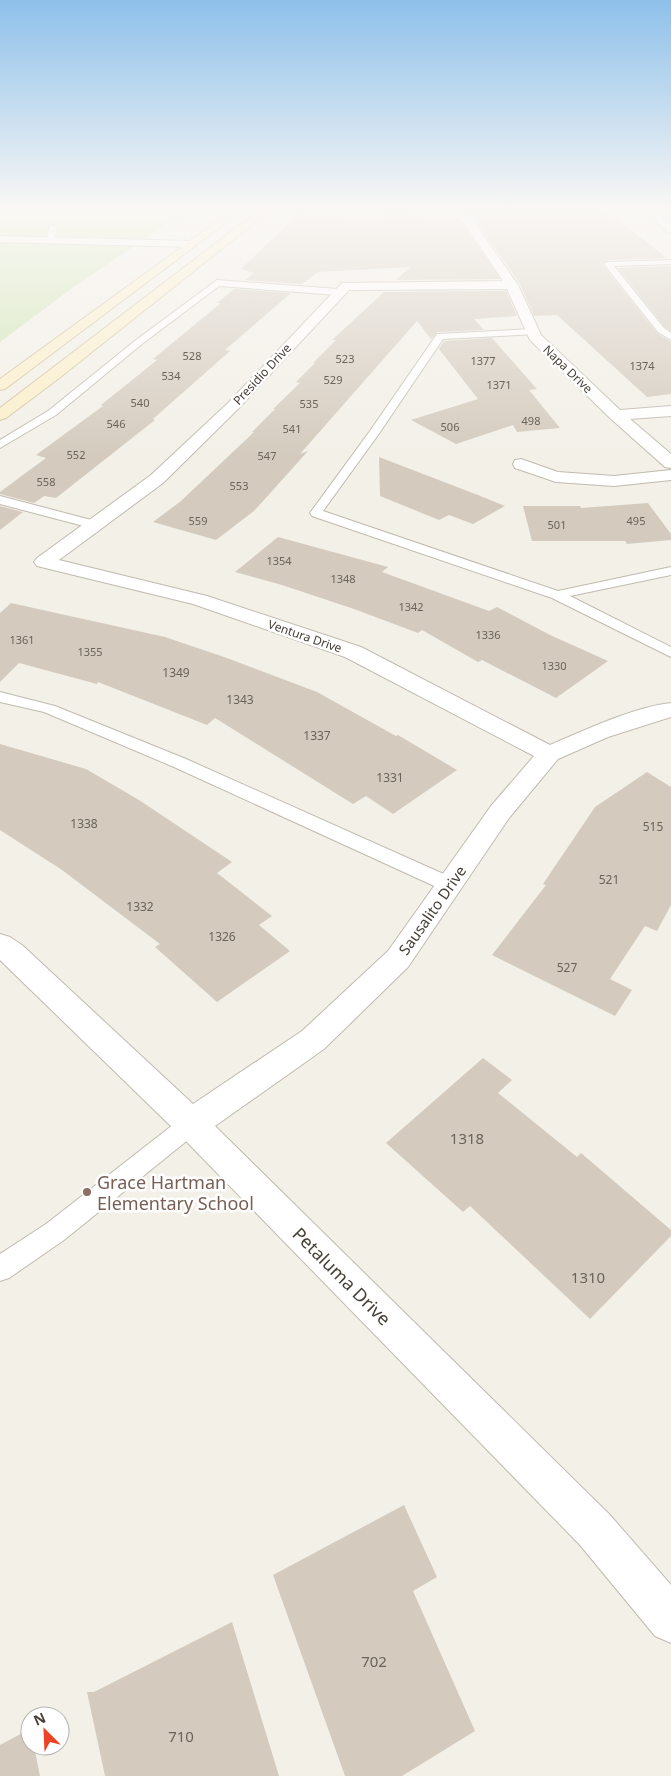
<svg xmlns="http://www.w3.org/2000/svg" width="671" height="1776" font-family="'Noto Sans',sans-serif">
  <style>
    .green { fill: #cfe5b4 }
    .building { fill: #d4cbbe }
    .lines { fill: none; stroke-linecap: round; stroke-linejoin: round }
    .lane-casing { stroke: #c1baae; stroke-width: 2 }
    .street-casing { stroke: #c1baae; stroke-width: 2 }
    .secondary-casing { stroke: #d0c29a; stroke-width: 2 }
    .lane { fill: #fff; fill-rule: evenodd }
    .street { fill: #fff; fill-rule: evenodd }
    .secondary { fill: #fbefca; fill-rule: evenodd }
    .education-dot { fill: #8d6e63; stroke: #fff; stroke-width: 2 }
    .labels { text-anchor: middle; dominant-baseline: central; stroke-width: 5; stroke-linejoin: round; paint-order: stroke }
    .far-number-label { font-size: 11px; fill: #6a6359 }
    .far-street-label { font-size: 12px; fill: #464037; stroke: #fff }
    .number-label { font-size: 12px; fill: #6a6359 }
    .street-label { font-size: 15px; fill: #464037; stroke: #fff }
    .near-number-label { font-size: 15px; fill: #6a6359 }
    .near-education-label { font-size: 18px; fill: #785e54; stroke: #fff; text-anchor: start }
    .near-street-label { font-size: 18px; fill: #464037; stroke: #fff }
  </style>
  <rect width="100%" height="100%" fill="#f3f0e8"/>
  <path class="green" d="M 0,208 L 208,208 L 173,220 L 75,286 L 0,342 Z"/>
  <path class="building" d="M 455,208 L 602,208 L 667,258 L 608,260 L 602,264 L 657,333 L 671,342 L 671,394 L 647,397 L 557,315 L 534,316 L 520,284 L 472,215 Z
    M 300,213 L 383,219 L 384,214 L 450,217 L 461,221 L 500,279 L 396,280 L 410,267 L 318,272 L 302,284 L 245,280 L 254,273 L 241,269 Z
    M 671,266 L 671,331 L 665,327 L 618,268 Z
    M 234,289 L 291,293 L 225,350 L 230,351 L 153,419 L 155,420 L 56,498 L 44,496 L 34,503 L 0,494 L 0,492 L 46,458 L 36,455 L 103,406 L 101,405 L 157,360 L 153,359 L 221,303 L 217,303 Z
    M 506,291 L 517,316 L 474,319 L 484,330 L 437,332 L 431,339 L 417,321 L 300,454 L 308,451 L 264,500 L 254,511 L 216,540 L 153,522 L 181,501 L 254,432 L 252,432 L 275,409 L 273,409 L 300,383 L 296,382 L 315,363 L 313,363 L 336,340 L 332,340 L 384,292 Z
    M 492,338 L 537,389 L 529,390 L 560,428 L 517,432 L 513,425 L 456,444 L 411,420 L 478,399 L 439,349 L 444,341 Z
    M 379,457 L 483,497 L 505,506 L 473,524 L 449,515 L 439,520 L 380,496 Z
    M 648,503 L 671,534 L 671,540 L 627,544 L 625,541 L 532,541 L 523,506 L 580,506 L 581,508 Z
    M 0,506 L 23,512 L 0,530 Z
    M 278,537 L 388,567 L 382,572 L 489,611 L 497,607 L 550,635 L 608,661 L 556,698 L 482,660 L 478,662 L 422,630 L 418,633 L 354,609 L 282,585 L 235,572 Z
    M 11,603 L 165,637 L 227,658 L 317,692 L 396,736 L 398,735 L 457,770 L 393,814 L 366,796 L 353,804 L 215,718 L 207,725 L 98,682 L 97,684 L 19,663 L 0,682 L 0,613 Z
    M 0,744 L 86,769 L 139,800 L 232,862 L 217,873 L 272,916 L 259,925 L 290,951 L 217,1002 L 155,947 L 160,944 L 62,870 L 0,830 Z
    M 647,772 L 671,787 L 671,905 L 657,931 L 645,926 L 610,979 L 632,990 L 615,1016 L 492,955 L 546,885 L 543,884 L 595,807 Z
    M 483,1058 L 512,1080 L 498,1093 L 577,1157 L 581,1153 L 671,1230 L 671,1236 L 590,1319 L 470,1206 L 463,1212 L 386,1143 Z
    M 404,1505 L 437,1577 L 413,1591 L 475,1731 L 402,1776 L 345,1776 L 273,1575 Z
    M 232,1622 L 279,1776 L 105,1776 L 87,1692 L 94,1692 Z
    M 30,1729 L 30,1746 L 34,1746 L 40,1776 L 0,1776 L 0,1745 Z"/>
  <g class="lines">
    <defs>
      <path id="lane" d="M 50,225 L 57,227 L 54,242 L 50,244 L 46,242 Z
        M 671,260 L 671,264 L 614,266 L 664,328 L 671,333 L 671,340 L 658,332 L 604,264 L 608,262 Z
        M 217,280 L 338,289 L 342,292 L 338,295 L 219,286 L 142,344 L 56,415 L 0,448 L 0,440 L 48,411 L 136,340 Z
        M 533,329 L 536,330 L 536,334 L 443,339 L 378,435 L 323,511 L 558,591 L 671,567 L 671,575 L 570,596 L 671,647 L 671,657 L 552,598 L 312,516 L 310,513 L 370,431 L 437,334 Z
        M 0,496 L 99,522 L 101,525 L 95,529 L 0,504 Z
        M 0,692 L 55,706 L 186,759 L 457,880 L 459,885 L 457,890 L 450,892 L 443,890 L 174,767 L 44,712 L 0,702 Z
        M 191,1114 L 199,1117 L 202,1124 L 199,1131 L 64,1240 L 9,1278 L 0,1281 L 0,1254 L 46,1224 L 183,1117 Z"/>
      <path id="street" d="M 348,208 L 445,208 L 457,210 L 470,216 L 518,285 L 541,335 L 620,410 L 671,406 L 671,416 L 630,419 L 671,454 L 671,468 L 665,467 L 610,418 L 530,340 L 507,289 L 349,290 L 238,409 L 163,483 L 59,560 L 207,596 L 361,647 L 550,745 C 585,730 634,707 671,703 L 671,717 L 608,737 L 558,759 L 509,818 L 408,967 L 324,1049 L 215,1126 L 610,1515 L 671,1585 L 671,1643 L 655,1636 L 580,1545 L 179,1134 L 0,960 L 0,934 L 10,937 L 22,945 L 193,1104 L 302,1031 L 388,951 L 491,806 L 534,756 L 345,657 L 193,604 L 37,566 L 34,562 L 37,558 L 151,475 L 228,403 L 342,283 L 503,281 L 462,220 L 451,215 L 438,213 L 353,211 Z
        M 643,208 L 654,208 L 671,224 L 671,233 L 667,232 Z
        M 0,236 L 191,241 L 197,244 L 191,247 L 0,242 Z
        M 521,459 L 558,472 L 614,476 L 671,470 L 671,480 L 614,486 L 556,482 L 515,468 L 513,464 L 515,460 Z"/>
      <path id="secondary" d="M 262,208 L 273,208 L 58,379 L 6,418 L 0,420 L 0,408 Z
        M 219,220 L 224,223 L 223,225 L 5,389 L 0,390 L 0,379 Z"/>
    </defs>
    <use href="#lane" class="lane-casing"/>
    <use href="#street" class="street-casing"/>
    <use href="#secondary" class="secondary-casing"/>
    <use href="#lane" class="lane"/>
    <use href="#street" class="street"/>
    <use href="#secondary" class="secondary"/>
  </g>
  <linearGradient id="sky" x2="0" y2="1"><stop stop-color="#8ec0ea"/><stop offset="0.46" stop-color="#faf8f5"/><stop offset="1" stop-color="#faf8f5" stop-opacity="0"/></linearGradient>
  <rect width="671" height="456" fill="url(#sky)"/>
  <circle class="education-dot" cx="87" cy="1192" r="5"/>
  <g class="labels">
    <g class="far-number-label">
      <text x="192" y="355">528</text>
      <text x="345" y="358">523</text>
      <text x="483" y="360">1377</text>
      <text x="642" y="365">1374</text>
      <text x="171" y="375">534</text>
      <text x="333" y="379">529</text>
      <text x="499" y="384">1371</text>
      <text x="140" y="402">540</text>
      <text x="309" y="403">535</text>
      <text x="531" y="420">498</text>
      <text x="116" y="423">546</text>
      <text x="450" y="426">506</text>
      <text x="292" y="428">541</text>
      <text x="76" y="454">552</text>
      <text x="267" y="455">547</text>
      <text x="46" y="481">558</text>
      <text x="239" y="485">553</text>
      <text x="198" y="520">559</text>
      <text x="636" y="520">495</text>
      <text x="557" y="524">501</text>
      <text x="279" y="560">1354</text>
      <text x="343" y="578">1348</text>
      <text x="411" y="606">1342</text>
      <text x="488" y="634">1336</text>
      <text x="22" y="639">1361</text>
      <text x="90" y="651">1355</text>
      <text x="554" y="665">1330</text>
    </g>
    <g class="far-street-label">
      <text transform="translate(568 369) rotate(44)">Napa Drive</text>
      <text transform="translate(262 374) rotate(-47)">Presidio Drive</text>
      <text transform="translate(305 636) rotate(19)">Ventura Drive</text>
    </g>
    <g class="number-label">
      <text x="176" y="672">1349</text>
      <text x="240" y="699">1343</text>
      <text x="317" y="735">1337</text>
      <text x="390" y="777">1331</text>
      <text x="84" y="823">1338</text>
      <text x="653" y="826">515</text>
      <text x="609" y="879">521</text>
      <text x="140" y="906">1332</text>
      <text x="222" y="936">1326</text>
      <text x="567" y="967">527</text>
    </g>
    <g class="street-label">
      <text transform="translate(432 910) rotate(-55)">Sausalito Drive</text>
    </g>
    <g class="near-number-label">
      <text x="467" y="1138">1318</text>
      <text x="588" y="1277">1310</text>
      <text x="374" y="1661">702</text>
      <text x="181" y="1736">710</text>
    </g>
    <g class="near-education-label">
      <text x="97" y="1182">Grace Hartman<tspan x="97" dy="21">Elementary School</tspan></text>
    </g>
    <g class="near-street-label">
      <text transform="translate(342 1276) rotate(45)">Petaluma Drive</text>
    </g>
  </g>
  <g transform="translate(45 1731) rotate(336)"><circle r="24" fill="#ffffff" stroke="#b5b3af"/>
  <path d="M0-4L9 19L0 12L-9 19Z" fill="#ec4226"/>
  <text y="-8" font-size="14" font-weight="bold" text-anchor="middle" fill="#464037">N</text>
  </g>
</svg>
